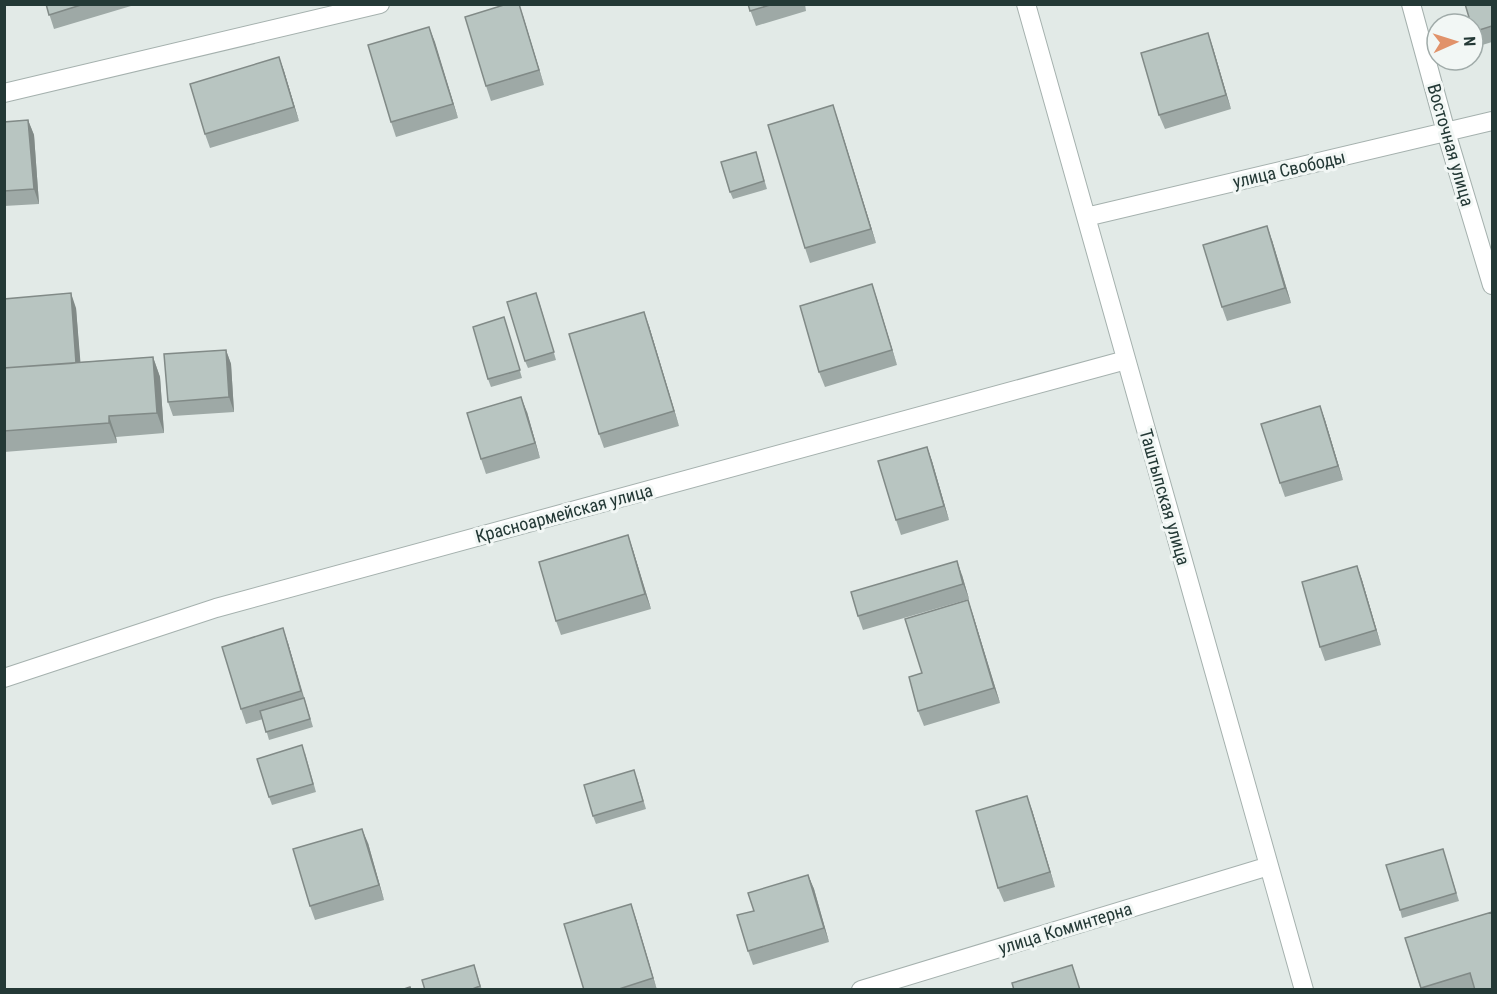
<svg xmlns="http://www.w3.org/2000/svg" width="1497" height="994" font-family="'Roboto Condensed',sans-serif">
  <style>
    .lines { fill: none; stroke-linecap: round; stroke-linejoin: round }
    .street-casing { stroke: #a5b1ae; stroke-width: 20 }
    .street { stroke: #fff; stroke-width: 18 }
    .wall { fill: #9ea9a6 }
    .shaded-wall { fill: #818a87 }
    .building { fill: #b8c5c1; stroke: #818a87; stroke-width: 1.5 }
    .labels { text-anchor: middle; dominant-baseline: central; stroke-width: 6; stroke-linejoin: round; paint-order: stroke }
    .street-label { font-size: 18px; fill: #243936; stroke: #f2f7f5 }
  </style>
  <rect width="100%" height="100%" fill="#e2eae7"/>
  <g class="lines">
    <defs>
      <path id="street" d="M 1026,4 L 1304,990
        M 1411,4 L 1446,132 L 1492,285
        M 4,93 L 380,4
        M 1086,217 L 1492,121
        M 4,678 L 216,608 L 1126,360
        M 861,990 L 1269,866"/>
    </defs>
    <use href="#street" class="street-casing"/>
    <use href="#street" class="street"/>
  </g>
  <path class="wall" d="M 46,4 L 131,4 L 131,6 L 54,29 Z
    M 748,4 L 805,4 L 806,11 L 756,26 Z
    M 1492,4 L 1492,42 L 1479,46 L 1473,31 Z
    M 523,16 L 544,85 L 491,101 L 486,86 Z
    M 429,27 L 458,118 L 396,137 L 391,122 Z
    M 1208,33 L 1213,48 L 1231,109 L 1165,129 L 1159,115 Z
    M 279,57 L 284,71 L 299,121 L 210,148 L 205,134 Z
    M 28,120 L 34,135 L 39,204 L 4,206 L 4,122 Z
    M 838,120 L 876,243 L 810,263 L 805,248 Z
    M 756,152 L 767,189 L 733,199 L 730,192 Z
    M 1272,240 L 1291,303 L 1227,321 L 1222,307 Z
    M 872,284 L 897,365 L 825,387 L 819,372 Z
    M 4,299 L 76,308 L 80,362 L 153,357 L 160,377 L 164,433 L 116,437 L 117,443 L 4,452 Z
    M 539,301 L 556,360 L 528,368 L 525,361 Z
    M 504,317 L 522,378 L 491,387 L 488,379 Z
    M 649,326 L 679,426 L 604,448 L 599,434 Z
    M 226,350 L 231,364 L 234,412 L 173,416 L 168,402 Z
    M 1320,406 L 1325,420 L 1343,480 L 1285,497 L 1280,483 Z
    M 527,412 L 540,458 L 486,474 L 481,459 Z
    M 927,447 L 932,461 L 949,520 L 901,535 L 896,520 Z
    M 628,535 L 633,550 L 651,609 L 561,635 L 556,621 Z
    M 1357,566 L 1362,580 L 1381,645 L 1325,661 L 1320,647 Z
    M 962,575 L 969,599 L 863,630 L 858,616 Z
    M 968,600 L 973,615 L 1000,703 L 924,726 L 918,711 L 922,673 Z
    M 288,643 L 313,727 L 269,740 L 263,719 L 246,724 L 241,709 Z
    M 305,753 L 316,792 L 272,805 L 269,797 Z
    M 637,778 L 646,809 L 596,824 L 593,816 Z
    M 1032,810 L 1055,887 L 1004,902 L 998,888 Z
    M 368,843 L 384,900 L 315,920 L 310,906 Z
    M 1443,849 L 1459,901 L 1402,918 L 1400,910 Z
    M 808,875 L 814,889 L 829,942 L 753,965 L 748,951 L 754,911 Z
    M 631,904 L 636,919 L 657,990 L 584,990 Z
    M 1492,912 L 1475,988 L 1470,990 L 1421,990 L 1405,938 Z
    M 474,965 L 482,990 L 425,990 Z"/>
  <path class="shaded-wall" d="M 519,4 L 523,16 L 544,85 L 539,70 Z
    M 429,27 L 435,42 L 458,118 L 453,104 Z
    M 1208,33 L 1213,48 L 1231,109 L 1226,95 Z
    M 279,57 L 284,71 L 299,121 L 294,107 Z
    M 833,105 L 838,120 L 876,243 L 871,229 Z
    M 28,120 L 34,135 L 39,204 L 34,189 Z
    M 1267,226 L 1272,240 L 1291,303 L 1285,288 Z
    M 872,284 L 877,299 L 897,365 L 892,350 Z
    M 71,293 L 76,308 L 82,381 L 76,366 Z
    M 644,312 L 649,326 L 679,426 L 674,411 Z
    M 226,350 L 231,364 L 234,412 L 229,397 Z
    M 153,357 L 160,377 L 164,433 L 157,413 Z
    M 521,397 L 527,412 L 540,458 L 535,443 Z
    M 1320,406 L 1325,420 L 1343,480 L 1338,466 Z
    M 109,416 L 116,437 L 117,443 L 109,423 Z
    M 927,447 L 932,461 L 949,520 L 944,506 Z
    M 628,535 L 633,550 L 651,609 L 645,594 Z
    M 957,561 L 962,575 L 969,599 L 963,584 Z
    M 1357,566 L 1362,580 L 1381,645 L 1376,630 Z
    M 968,600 L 973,615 L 1000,703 L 994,688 Z
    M 283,628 L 288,643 L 306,706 L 301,691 Z
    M 1027,796 L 1032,810 L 1055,887 L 1050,872 Z
    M 362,829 L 368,843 L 384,900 L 379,885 Z
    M 808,875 L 814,889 L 829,942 L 824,928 Z
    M 631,904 L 636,919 L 657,990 L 653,978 Z"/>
  <path class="building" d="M 46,4 L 84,4 L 49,15 Z
    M 507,4 L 519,4 L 539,70 L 486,86 L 465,17 Z
    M 748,4 L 773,4 L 750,11 Z
    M 1465,4 L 1492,4 L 1492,26 L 1473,32 L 1473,24 L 1471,24 Z
    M 429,27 L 453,104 L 391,122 L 368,45 Z
    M 1208,33 L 1226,95 L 1159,115 L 1141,53 Z
    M 279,57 L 294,107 L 205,134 L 190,84 Z
    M 833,105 L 871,229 L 805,248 L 768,125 Z
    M 28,120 L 34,189 L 4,191 L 4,122 Z
    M 756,152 L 764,181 L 730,192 L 721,162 Z
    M 1267,226 L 1285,288 L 1222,307 L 1203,245 Z
    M 872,284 L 892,350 L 819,372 L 800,306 Z
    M 71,293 L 76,363 L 4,368 L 4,299 Z
    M 536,293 L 554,352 L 525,361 L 507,302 Z
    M 644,312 L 674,411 L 599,434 L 569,334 Z
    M 504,317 L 520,370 L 488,379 L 473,327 Z
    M 226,350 L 229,397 L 168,402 L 164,354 Z
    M 153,357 L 157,413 L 109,416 L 109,423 L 4,431 L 4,368 Z
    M 521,397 L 535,443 L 481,459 L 467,413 Z
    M 1320,406 L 1338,466 L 1280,483 L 1261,424 Z
    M 927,447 L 944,506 L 896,520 L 878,461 Z
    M 628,535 L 645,594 L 556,621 L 539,562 Z
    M 957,561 L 963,584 L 858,616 L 851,592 Z
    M 1357,566 L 1376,630 L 1320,647 L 1302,582 Z
    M 968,600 L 994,688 L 918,711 L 909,677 L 922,673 L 905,619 Z
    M 283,628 L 301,691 L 241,709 L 222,647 Z
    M 304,698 L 310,719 L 266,732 L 260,711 Z
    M 302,745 L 313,784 L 269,797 L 257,759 Z
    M 634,770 L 643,801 L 593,816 L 584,785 Z
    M 1027,796 L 1050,872 L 998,888 L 976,811 Z
    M 362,829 L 379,885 L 310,906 L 293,849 Z
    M 1443,849 L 1456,893 L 1400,910 L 1386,865 Z
    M 808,875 L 824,928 L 748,951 L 737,915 L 754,911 L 748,893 Z
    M 631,904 L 653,978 L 616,990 L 584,990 L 564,924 Z
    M 1492,912 L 1492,990 L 1475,990 L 1470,973 L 1421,988 L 1405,938 Z
    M 474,965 L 480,986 L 470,990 L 425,990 L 422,980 Z
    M 1072,965 L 1080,990 L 1014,990 L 1012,983 Z
    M 410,987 L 411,990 L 401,990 Z"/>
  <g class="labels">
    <g class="street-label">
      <text transform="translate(1451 145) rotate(74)">Восточная улица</text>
      <text transform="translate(1289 169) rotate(-13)">улица Свободы</text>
      <text transform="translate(1165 497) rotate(74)">Таштыпская улица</text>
      <text transform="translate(564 513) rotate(-15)">Красноармейская улица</text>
      <text transform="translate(1065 928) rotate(-17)">улица Коминтерна</text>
    </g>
  </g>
  <rect width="1497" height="994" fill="none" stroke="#243936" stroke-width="12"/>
  <g transform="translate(1455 42) rotate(87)"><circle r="28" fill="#f2f7f5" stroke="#a0aba9" stroke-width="1.5"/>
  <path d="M0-4.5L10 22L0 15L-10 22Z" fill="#e1926a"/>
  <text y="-9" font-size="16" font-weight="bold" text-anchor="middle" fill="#243936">N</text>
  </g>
</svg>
